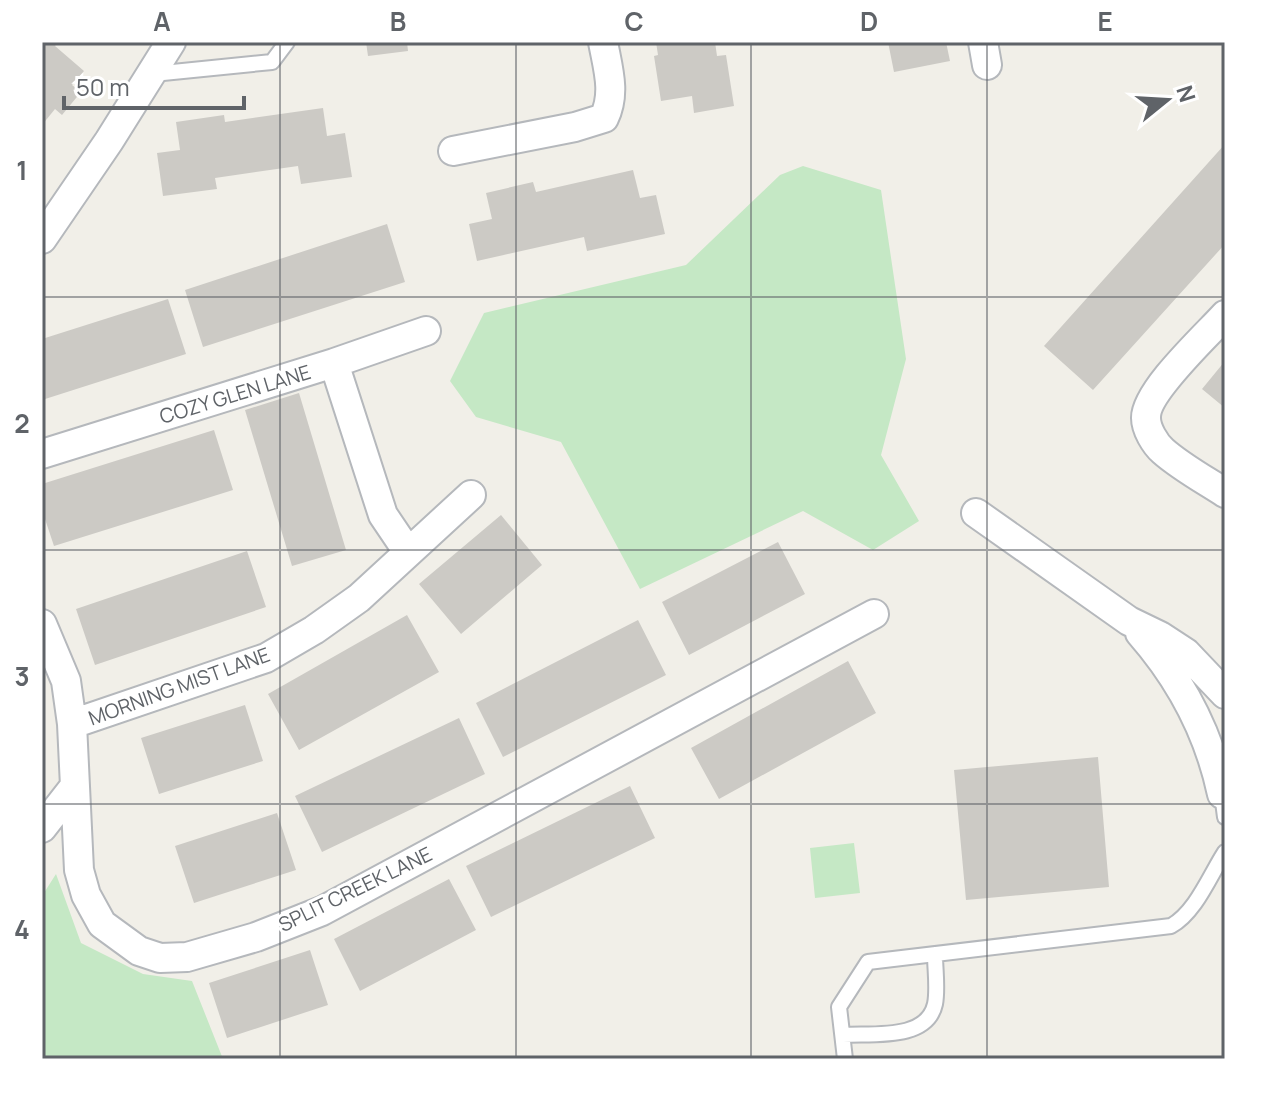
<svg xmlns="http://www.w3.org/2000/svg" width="1267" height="1101" font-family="Manrope,sans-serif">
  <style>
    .green { fill: #c5e8c5 }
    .building { fill: #cccac5 }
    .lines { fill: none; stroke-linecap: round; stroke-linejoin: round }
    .service-casing { stroke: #b5b8bc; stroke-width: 18 }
    .minor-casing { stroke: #b5b8bc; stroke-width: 32 }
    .service { stroke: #fff; stroke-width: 14 }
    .minor { stroke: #fff; stroke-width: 28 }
    .grid { fill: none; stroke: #5f6368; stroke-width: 2; stroke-opacity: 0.55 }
    .labels { text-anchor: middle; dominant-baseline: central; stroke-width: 6; stroke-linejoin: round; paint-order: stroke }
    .street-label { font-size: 20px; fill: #5f6368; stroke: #fff }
    .neatline { fill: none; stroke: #5f6368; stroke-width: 3 }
    .grid-label { font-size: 26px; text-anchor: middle; font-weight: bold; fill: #5f6368 }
  </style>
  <rect width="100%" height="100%" fill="#f1efe8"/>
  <path class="green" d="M 803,166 L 881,190 L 906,359 L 881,455 L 919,521 L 873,550 L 803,511 L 640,589 L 561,442 L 476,417 L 450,381 L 484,313 L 686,265 L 780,175 Z
    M 854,843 L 860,893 L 815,898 L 810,848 Z
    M 56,874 L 81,943 L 143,974 L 192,981 L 223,1059 L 42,1059 L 42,896 Z"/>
  <path class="building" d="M 42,42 L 58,42 L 55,46 L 84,71 L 72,85 L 81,92 L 62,115 L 55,109 L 42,125 Z
    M 366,42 L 407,42 L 408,51 L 368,56 Z
    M 656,42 L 715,42 L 717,56 L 726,55 L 734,106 L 694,113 L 692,96 L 661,101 L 654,56 L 658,55 Z
    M 888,42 L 946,42 L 950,61 L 894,72 Z
    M 323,108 L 327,136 L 345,133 L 352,177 L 301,184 L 298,166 L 215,178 L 217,189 L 163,196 L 157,153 L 180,150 L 176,122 L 224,115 L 225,122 Z
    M 1225,144 L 1225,244 L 1093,390 L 1044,346 Z
    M 633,170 L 640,198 L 656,195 L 665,234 L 587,251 L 584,237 L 477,261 L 469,224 L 492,219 L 486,193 L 533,182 L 536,192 Z
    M 387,224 L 405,282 L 203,347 L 185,290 Z
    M 168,299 L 186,354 L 42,400 L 42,339 Z
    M 1225,361 L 1225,408 L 1202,389 Z
    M 299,393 L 346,550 L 292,566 L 245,410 Z
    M 214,430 L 233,490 L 54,546 L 42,510 L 42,484 Z
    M 501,515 L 542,565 L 461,634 L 419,584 Z
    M 778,542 L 805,594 L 689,655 L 662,602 Z
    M 247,551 L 266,607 L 95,665 L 76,609 Z
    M 407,615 L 439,672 L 299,750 L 268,694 Z
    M 638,620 L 666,675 L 503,757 L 476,703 Z
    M 848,661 L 876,713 L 719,799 L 691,748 Z
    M 245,705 L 263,761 L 159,794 L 141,738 Z
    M 459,718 L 485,774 L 322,852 L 295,796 Z
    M 1098,757 L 1109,887 L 966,900 L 954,770 Z
    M 630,786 L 655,838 L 491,917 L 466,866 Z
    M 277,813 L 296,870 L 194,903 L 175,846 Z
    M 449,879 L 476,930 L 360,991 L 334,939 Z
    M 310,950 L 328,1005 L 227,1038 L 209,983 Z"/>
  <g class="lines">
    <defs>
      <path id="service" d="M 153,74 L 272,62 L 287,42
        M 1224,791 L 1222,794 L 1225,817
        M 843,1035 C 872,1033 927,1041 935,1004 C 938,989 935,970 935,954
        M 845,1059 L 839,1007 L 868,962 L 1171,926 C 1196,912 1210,875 1225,852"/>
      <path id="minor" d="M 983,42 L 987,65
        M 453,151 L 575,127 L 604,118 C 616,93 608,69 603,42
        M 42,239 L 109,141 L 171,42
        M 1225,315 C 1207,335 1145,392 1146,418 C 1146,429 1155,444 1163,451 C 1181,467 1205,480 1225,493
        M 334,363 L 383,515 L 408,552
        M 42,454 L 334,363 L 426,331
        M 976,513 L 1129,621 L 1160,636 L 1186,653 L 1225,694
        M 42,624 L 66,681 L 72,724 L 79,870 L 86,895 L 102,924 L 139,951 L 160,958 L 187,957 L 256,937 L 322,911 L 874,614
        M 1140,633 C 1182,681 1209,733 1222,794
        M 72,724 L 266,658 L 314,630 L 359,598 L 471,495
        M 42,828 L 74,787"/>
    </defs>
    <use href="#service" class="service-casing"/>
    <use href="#minor" class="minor-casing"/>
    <use href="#service" class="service"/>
    <use href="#minor" class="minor"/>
  </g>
  <path class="grid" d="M 280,42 L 280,1059M 516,42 L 516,1059M 751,42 L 751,1059M 987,42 L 987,1059M 42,297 L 1225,297M 42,550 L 1225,550M 42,804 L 1225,804"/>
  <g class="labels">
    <g class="street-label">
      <text transform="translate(235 394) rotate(-17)">COZY GLEN LANE</text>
      <text transform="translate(179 686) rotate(-20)">MORNING MIST LANE</text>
      <text transform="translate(355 889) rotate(-26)">SPLIT CREEK LANE</text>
    </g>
  </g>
  <rect width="1267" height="1101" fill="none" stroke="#ffffff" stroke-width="88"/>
  <g transform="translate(1167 100) rotate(72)" stroke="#ffffff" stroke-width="6" paint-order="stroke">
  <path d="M0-6L14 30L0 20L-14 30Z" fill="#5f6368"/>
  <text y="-12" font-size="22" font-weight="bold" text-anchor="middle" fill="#5f6368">N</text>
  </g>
  <path d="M64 96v12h180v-12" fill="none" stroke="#5f6368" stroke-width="4"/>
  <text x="76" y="96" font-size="24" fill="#5f6368" stroke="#ffffff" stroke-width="6" paint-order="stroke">50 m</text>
  <rect x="44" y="44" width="1179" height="1013" class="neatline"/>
  <g class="grid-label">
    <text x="162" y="31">A</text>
    <text x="398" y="31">B</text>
    <text x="634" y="31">C</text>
    <text x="869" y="31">D</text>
    <text x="1105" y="31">E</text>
    <text x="22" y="180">1</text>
    <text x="22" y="433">2</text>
    <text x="22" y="686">3</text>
    <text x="22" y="939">4</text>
  </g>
</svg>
